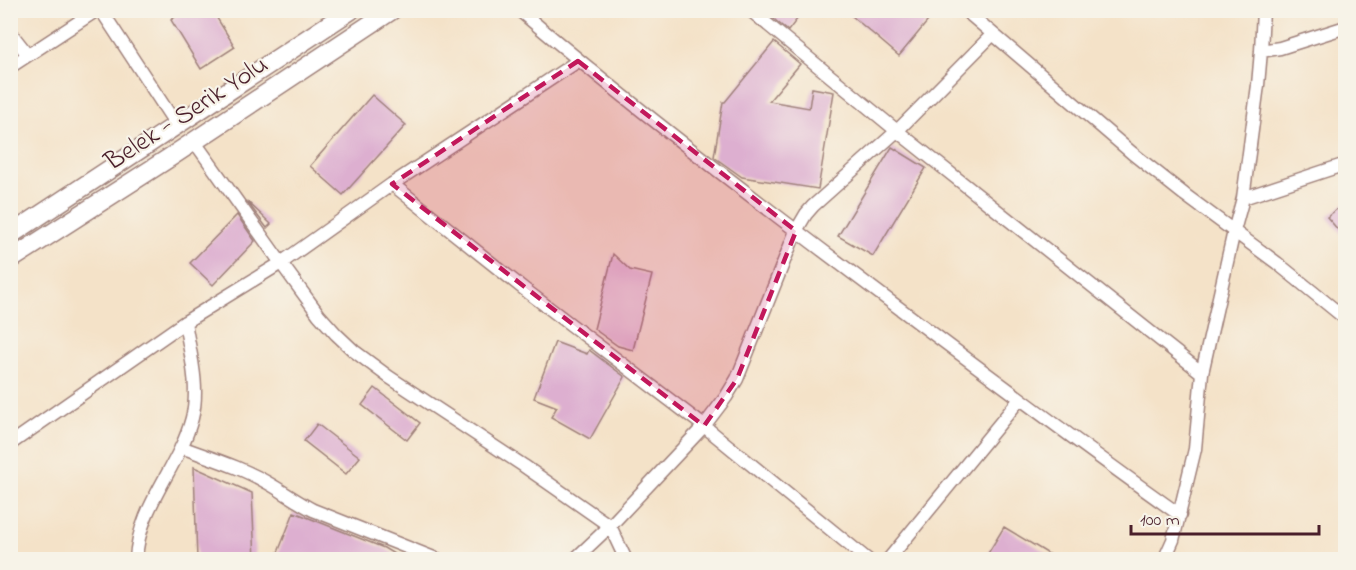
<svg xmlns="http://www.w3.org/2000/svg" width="1356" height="570" font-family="'Indie Flower',sans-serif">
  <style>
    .building { fill: #ddafd0 }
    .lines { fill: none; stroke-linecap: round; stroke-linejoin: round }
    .minor-casing { stroke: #9f807a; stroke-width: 15 }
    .secondary-casing { stroke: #9f807a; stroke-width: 21 }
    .minor { stroke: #fff; stroke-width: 12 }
    .secondary { stroke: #fff; stroke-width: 18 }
    .marked { fill: #c2185b; fill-opacity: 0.2; stroke: #c2185b; stroke-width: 4.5; stroke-dasharray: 12 8; stroke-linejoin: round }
    .labels { text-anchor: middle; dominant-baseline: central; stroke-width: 4.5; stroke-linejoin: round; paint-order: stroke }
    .street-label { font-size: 27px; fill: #4a1f2b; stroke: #f7f3e8 }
  </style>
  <rect width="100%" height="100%" fill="#f7f3e8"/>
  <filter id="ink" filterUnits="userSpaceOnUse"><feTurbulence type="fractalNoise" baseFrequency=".0167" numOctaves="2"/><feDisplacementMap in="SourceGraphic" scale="12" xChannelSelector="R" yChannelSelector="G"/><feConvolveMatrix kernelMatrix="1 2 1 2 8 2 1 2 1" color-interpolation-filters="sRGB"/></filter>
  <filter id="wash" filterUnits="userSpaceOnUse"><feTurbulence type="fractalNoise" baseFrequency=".008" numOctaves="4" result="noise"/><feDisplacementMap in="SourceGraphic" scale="24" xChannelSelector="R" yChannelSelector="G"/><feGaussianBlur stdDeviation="1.35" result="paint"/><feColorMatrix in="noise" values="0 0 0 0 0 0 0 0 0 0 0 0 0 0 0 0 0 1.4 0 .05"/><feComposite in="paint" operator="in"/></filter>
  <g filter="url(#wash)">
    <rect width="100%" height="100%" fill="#f4e2c8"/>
    <g id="blocks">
      <path class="building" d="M 185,10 L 212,10 L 235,47 L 201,69 L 171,20 Z
        M 771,10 L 804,10 L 788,31 L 768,14 Z
        M 845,10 L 937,10 L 899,56 Z
        M 774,42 L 800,64 L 769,101 L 809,108 L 812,88 L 834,92 L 818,189 L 742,177 L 714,157 L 723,102 L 725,102 Z
        M 372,95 L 406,125 L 343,195 L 310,166 Z
        M 892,147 L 926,168 L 873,256 L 838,236 Z
        M 248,202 L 271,224 L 267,228 L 248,203 Z
        M 1346,202 L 1346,239 L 1327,217 Z
        M 237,215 L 255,241 L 213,285 L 190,263 Z
        M 613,254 L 630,270 L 652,275 L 633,350 L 618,346 L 594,329 Z
        M 555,342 L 587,354 L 589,350 L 625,377 L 590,439 L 551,417 L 557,407 L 534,398 Z
        M 375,388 L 420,423 L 407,440 L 362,405 Z
        M 317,424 L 360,457 L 346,474 L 304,441 Z
        M 194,467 L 252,493 L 255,560 L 197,560 Z
        M 294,512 L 384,548 L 404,560 L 275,560 Z
        M 1004,527 L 1042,550 L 1058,560 L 984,560 Z"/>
    </g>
  </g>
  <g filter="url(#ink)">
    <use href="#blocks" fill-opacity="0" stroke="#9f807a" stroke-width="1.5"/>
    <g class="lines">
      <defs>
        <path id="minor" d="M 101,10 L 177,126
          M 519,10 C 638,111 763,206 887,299 C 984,372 1081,445 1180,515
          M 750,10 L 897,131 L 1202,373
          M 965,10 L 1132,153 L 1185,195 L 1277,263 L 1346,319
          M 10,32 L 28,55
          M 1261,51 L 1280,48 L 1346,27
          M 10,67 L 97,10
          M 194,141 L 281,263 L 319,315 L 336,334 L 354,351 L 389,377 L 524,466 L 610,526 L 626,560
          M 392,184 L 524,289 L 704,426 L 868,560
          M 1243,198 L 1346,164
          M 10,444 L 185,322 L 281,263 L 392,184 L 578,61
          M 181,447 C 210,458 241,467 268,483 C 284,492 297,502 313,510 L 439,560
          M 136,560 C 138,506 179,468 192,418 C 200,387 190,353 185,322
          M 574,560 L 610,526 L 704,426 L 726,397 L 737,379 L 796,231 L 806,214 L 813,206 L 897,131 L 993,34
          M 888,560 L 1020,399
          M 1164,560 L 1173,540 L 1195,449 L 1202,373 L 1234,231 L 1243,198 L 1258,85 L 1261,51 L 1263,10"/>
        <path id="secondary" d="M 10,235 L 351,10
          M 10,260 L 169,158 L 392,10"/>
      </defs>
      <use href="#minor" class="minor-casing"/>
      <use href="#secondary" class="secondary-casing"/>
      <use href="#minor" class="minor"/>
      <use href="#secondary" class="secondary"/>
    </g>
  </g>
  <path class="marked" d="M 578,61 L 796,231 L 737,379 L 704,426 L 392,184 Z"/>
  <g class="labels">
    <g class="street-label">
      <text transform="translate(187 114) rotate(-33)">Belek - Serik Yolu</text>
    </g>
  </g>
  <rect width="1356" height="570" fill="none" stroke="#f7f3e8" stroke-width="36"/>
  <path d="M1131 525v9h188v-9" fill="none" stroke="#4a1f2b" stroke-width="3"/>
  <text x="1140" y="525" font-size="18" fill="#4a1f2b" stroke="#f7f3e8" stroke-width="4.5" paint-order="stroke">100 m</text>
</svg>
